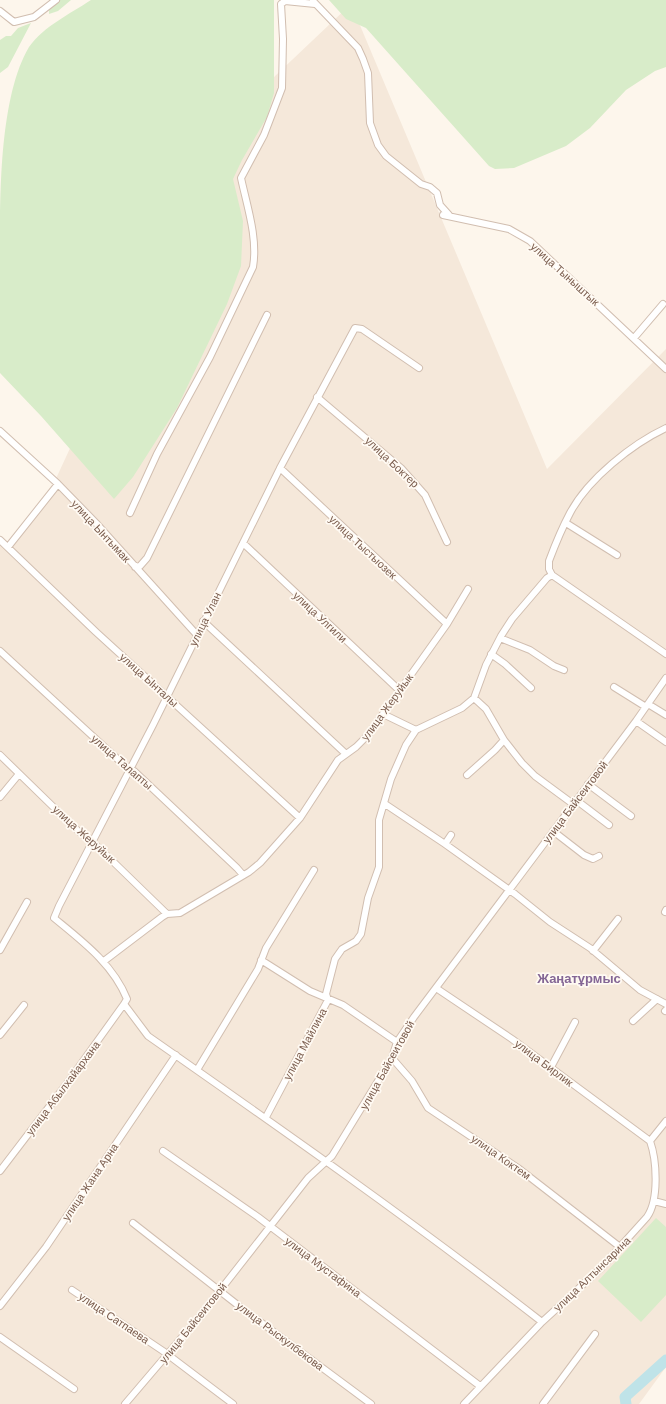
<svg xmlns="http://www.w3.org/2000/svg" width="666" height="1404" font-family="Arial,sans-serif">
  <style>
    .residential { fill: #f5e8da }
    .green { fill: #d8ecc9 }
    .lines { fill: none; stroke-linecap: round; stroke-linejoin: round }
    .river { stroke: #bfe3e8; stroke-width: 11 }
    .minor-casing { stroke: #d1beb0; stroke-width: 8 }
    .minor { stroke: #fff; stroke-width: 6 }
    .labels { text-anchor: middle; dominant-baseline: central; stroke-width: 3.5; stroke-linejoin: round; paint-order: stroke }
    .street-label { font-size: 11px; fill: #7a5c4d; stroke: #fffaf3 }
    .quarter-label { font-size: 13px; font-weight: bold; fill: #846695; stroke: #fffaf3 }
  </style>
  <rect width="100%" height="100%" fill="#fdf6ec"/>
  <path class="residential" d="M 351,4 L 547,469 L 666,349 L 666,1367 L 639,1404 L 0,1404 L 0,542 L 5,547 L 53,485 L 217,131 Z"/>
  <path class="green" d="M 49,0 L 71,0 L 58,11 L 49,14 Z
    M 91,0 L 274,0 L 274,93 L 267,117 L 242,160 L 233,179 L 243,221 L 241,266 L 227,304 L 177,408 L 133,477 L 114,499 L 41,416 L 0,373 C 0,331 0,290 0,249 C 0,191 0,96 29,47 C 44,26 70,14 91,0 Z
    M 329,0 L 666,0 L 666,67 L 655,71 L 626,90 L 590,128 L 566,146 L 514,168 L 495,169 L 489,166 L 366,28 L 346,19 Z
    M 31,23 L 8,67 L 0,73 L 0,40 L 6,36 L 11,36 L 18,28 Z
    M 656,1218 L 666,1227 L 666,1295 L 641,1322 L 598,1281 Z"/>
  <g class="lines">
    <path class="river" d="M 626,1404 L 625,1397 L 666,1360"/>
    <defs>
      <path id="minor" d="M 313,1 L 358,48 L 363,59 L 368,73 L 370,123 L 378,145 L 386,156 L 421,184 L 430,187 L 437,193 L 440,205 L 449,215
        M 0,11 L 14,22 L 34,17 L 56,0
        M 443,215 L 509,229 L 530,241 L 666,369
        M 634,338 L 663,304
        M 419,368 L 362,329 L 355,328 L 280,468 L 153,725 L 59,906 L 54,918 C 82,941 113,964 127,999 L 124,1004 L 148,1036 C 281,1129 414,1222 542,1322
        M 317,397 L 401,468 L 425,495 L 447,542
        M 0,431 L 58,484 L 96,523 L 197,635
        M 280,468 L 447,624
        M 130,513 L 157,454 L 210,357 L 253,267 C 258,238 247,206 241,178 L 264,135 L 282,88 L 283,39 L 281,4 L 285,1 L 315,4
        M 566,523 L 617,555
        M 0,540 L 96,632 L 300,818
        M 243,543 L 399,690
        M 8,547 L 58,484
        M 135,567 L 140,566 L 147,558 L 267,315
        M 552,575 L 666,654
        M 203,621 L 346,754
        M 500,638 L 530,650 L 554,666 L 564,670
        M 0,651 L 124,765 L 134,771 L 237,868 L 243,875
        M 491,654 L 505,664 L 531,688
        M 614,687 L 646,707
        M 474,698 L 486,709 L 504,740 L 522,763 L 535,776 L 573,804
        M 648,704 L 666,715
        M 383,714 L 416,730
        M 636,721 L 666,742
        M 0,755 L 77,830 L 98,847 L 167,914
        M 467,775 L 495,750 L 504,740
        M 588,784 L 631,816
        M 0,797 L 19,774
        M 576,800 L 609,825
        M 385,804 L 445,844 L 515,894 L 550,922 L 590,948 L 640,990 L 666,1004
        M 553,831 L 584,855 L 593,859 L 599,856
        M 445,844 L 451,835
        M 665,912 L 666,910
        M 0,950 L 27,902
        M 593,951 L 618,919
        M 261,960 L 310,991 L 343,1005 L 397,1042
        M 104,961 L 162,917 L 167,914 L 180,913 L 249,872 L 260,863 L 300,818 L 338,760 L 356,747 L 368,735 L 447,624 L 468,589
        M 436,988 L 512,1039 L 650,1141
        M 665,1011 L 666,1010
        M 633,1021 L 657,999
        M 0,1035 L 24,1005
        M 392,1058 L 412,1081 L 428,1108 L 518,1168 L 620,1247
        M 551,1067 L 575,1022
        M 197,1070 L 258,969 L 266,948 L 314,870
        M 266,1117 L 328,1000 L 326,994 L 335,959 L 342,949 L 356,941 L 361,934 L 368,898 L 379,867 L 379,820 L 391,779 L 406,745 L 416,730 L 462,708 L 474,698 L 486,665 L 501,636 L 512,619 L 547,578 L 552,575 L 549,569 L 549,561 C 555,545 562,528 570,513 C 588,479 632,444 666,428
        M 163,1151 L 258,1217 L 480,1386
        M 0,1171 L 68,1082 L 124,1004
        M 654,1201 L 666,1204
        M 133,1223 L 239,1306 L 371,1404
        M 72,1290 L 163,1351 L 233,1404
        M 0,1306 L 46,1247 L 176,1055
        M 0,1337 L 74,1389
        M 125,1404 L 200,1316 L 308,1178 L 332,1156 L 392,1058 L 397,1042 L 414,1017 L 636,721 L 666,678
        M 464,1404 L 542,1322 L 601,1268 L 647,1217 C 659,1200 657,1161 650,1141 L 666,1121
        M 543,1404 L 595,1334"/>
    </defs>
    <use href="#minor" class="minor-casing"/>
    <use href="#minor" class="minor"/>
  </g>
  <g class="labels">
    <g class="street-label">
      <text transform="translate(565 274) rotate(42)">улица Тыныштык</text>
      <text transform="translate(392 462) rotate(43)">улица Боктер</text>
      <text transform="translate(101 531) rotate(47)">улица Ынтымак</text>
      <text transform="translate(363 547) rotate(43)">улица Тыстыозек</text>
      <text transform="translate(320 617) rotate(43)">улица Улгили</text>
      <text transform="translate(205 619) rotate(-64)">улица Улан</text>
      <text transform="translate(149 680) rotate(42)">улица Ынталы</text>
      <text transform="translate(387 707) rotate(-54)">улица Жеруйык</text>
      <text transform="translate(122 762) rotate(41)">улица Талапты</text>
      <text transform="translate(575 802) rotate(-53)">улица Байсеитовой</text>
      <text transform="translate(84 834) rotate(42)">улица Жеруйык</text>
      <text transform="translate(305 1044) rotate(-62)">улица Майлина</text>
      <text transform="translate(544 1063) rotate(37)">улица Бирлик</text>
      <text transform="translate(387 1065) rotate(-61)">улица Байсеитовой</text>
      <text transform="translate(63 1088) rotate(-53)">улица Абылхайархана</text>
      <text transform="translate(501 1157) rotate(35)">улица Коктем</text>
      <text transform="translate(90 1182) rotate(-56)">улица Жана Арна</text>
      <text transform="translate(323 1267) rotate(37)">улица Мустафина</text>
      <text transform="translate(592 1274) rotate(-44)">улица Алтынсарина</text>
      <text transform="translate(114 1318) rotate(34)">улица Сатпаева</text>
      <text transform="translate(193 1323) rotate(-51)">улица Байсеитовой</text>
      <text transform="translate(280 1336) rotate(37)">улица Рыскулбекова</text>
    </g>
    <g class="quarter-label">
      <text x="579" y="978">Жаңатұрмыс</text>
    </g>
  </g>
</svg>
